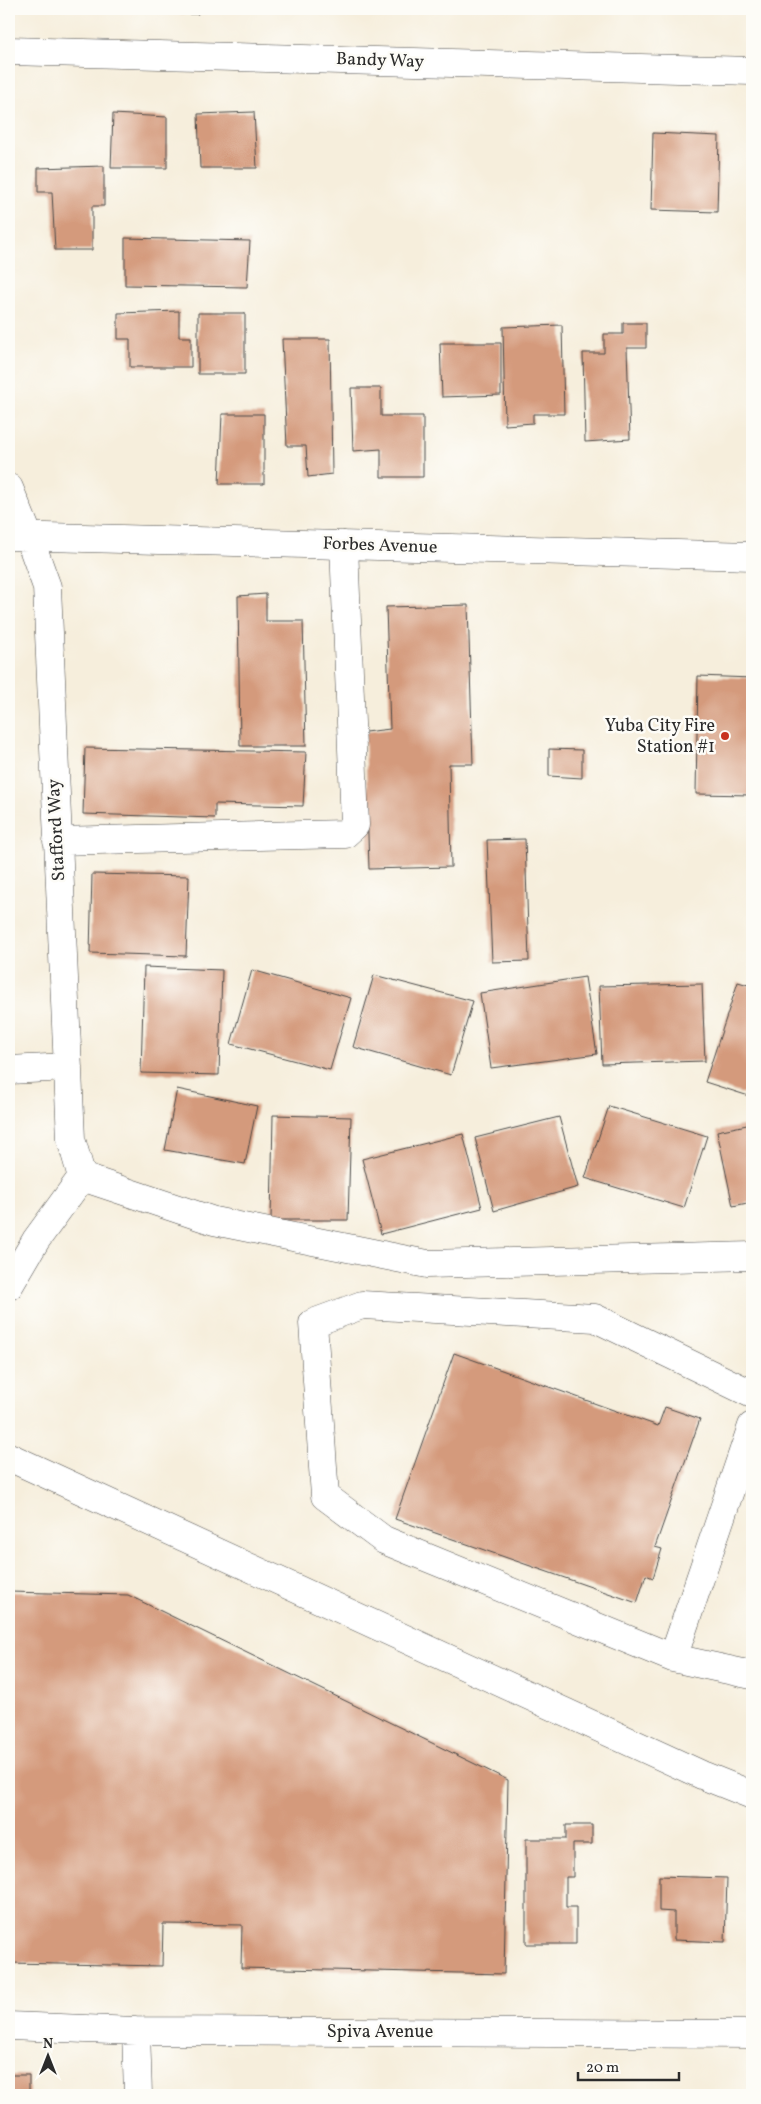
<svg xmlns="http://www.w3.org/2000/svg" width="761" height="2104" font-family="Vollkorn,serif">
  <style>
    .building { fill: #d49a7b }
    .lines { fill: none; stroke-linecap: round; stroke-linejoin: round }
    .minor-casing { stroke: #494846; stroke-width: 29 }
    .minor { stroke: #fff; stroke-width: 28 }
    .poi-dot { fill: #c8321e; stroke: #fdfcf7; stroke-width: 2 }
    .labels { text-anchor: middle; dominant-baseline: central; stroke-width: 5; stroke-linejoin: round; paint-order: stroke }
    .street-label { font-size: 18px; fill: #2b2b2b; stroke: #fdfcf7 }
    .poi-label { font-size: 18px; fill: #2b2b2b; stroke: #fdfcf7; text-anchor: end }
  </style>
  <rect width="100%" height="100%" fill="#fdfcf7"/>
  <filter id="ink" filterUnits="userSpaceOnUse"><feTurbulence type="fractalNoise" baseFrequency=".02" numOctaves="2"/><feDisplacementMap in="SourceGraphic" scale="10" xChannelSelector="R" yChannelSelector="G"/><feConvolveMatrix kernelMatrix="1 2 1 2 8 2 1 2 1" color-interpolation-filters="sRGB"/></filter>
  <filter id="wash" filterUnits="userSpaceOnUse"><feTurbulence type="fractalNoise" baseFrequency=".0096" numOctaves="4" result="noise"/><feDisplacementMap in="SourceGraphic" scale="20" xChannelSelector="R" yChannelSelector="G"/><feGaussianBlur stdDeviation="1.12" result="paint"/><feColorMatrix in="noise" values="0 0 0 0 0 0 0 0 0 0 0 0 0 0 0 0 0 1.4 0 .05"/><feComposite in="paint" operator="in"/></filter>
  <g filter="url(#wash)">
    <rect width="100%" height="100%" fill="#f6eedc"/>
    <g id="blocks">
      <path class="building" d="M 179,9 L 198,9 L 198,14 L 179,14 Z
        M 254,112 L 257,168 L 200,168 L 198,114 Z
        M 113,114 L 167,117 L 167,168 L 111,168 Z
        M 653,133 L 719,136 L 717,212 L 651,210 Z
        M 104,166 L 104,206 L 92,206 L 92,250 L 55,250 L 52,192 L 38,192 L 38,168 Z
        M 125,238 L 250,241 L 247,287 L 125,285 Z
        M 179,311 L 179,337 L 191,337 L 191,367 L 130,367 L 130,339 L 118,339 L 118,313 Z
        M 198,313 L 245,313 L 245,374 L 198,374 Z
        M 623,323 L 646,323 L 646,348 L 627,348 L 630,439 L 585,442 L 583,353 L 604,353 L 604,334 L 623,334 Z
        M 562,325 L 564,414 L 533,414 L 533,423 L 505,425 L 503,327 Z
        M 282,339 L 330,339 L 332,474 L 308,477 L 306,446 L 287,446 Z
        M 440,343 L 501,343 L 501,395 L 442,397 Z
        M 351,388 L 381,388 L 381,416 L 423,416 L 423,477 L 381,477 L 381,449 L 353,451 Z
        M 222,414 L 264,414 L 264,484 L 219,484 Z
        M 266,594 L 266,621 L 303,621 L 306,746 L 240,746 L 238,596 Z
        M 468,605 L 473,764 L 449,764 L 451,867 L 369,869 L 365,732 L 390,729 L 386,607 Z
        M 698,676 L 752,678 L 752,795 L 696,794 Z
        M 85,748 L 306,752 L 303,806 L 215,804 L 215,818 L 83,814 Z
        M 549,749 L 582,750 L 582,778 L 549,776 Z
        M 525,839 L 529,961 L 492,962 L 487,840 Z
        M 92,874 L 189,876 L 186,956 L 90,953 Z
        M 144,967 L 222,970 L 219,1075 L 141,1073 Z
        M 252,970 L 351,998 L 330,1070 L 231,1044 Z
        M 374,975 L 473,1001 L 451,1075 L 353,1047 Z
        M 585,977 L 597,1054 L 491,1068 L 480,993 Z
        M 738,982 L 752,986 L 752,1097 L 705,1082 Z
        M 702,984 L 705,1061 L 602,1064 L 599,986 Z
        M 177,1089 L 257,1106 L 245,1164 L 165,1150 Z
        M 609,1106 L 707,1136 L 684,1208 L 585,1178 Z
        M 273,1115 L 351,1117 L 348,1220 L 271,1220 Z
        M 559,1117 L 578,1187 L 494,1211 L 475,1138 Z
        M 752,1124 L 752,1202 L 733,1206 L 717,1131 Z
        M 463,1134 L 482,1208 L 381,1234 L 362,1159 Z
        M 454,1353 L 658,1426 L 665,1407 L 700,1419 L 655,1547 L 662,1549 L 653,1578 L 646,1575 L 637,1603 L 395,1519 Z
        M 9,1592 L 128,1595 L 508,1780 L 504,1974 L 241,1968 L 242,1925 L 163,1924 L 162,1966 L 9,1963 Z
        M 566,1825 L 592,1825 L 592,1844 L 573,1844 L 573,1877 L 566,1877 L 566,1907 L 576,1907 L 576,1944 L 526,1944 L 526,1839 L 566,1839 Z
        M 659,1876 L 727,1878 L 725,1942 L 674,1940 L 674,1912 L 659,1911 Z
        M 9,2075 L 29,2075 L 29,2095 L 9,2095 Z"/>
    </g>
  </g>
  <g filter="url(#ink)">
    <use href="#blocks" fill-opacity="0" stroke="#494846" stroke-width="1"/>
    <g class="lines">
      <defs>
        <path id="minor" d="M 9,51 L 752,71
          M 9,488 L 29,537 L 47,587 L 71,1139 L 82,1177
          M 9,536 L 752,556
          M 57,841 L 345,834 L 355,825 L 344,545
          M 9,1070 L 68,1067
          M 82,1177 L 214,1221 L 427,1264 L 752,1256
          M 9,1286 L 36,1240 L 82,1177
          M 752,1394 L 595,1318 L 362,1305 L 313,1323 L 325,1496 L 384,1540 L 673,1658 L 752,1675
          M 9,1457 L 702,1775 L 752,1795
          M 673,1658 L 752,1426
          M 9,2026 L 136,2031 L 752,2034
          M 136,2031 L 138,2095"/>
      </defs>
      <use href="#minor" class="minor-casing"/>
      <use href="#minor" class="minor"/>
    </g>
  </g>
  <circle class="poi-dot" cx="725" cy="736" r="5"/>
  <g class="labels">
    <g class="street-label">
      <text transform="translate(380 61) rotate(2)">Bandy Way</text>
      <text transform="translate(380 546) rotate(2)">Forbes Avenue</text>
      <text transform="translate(57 830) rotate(-93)">Stafford Way</text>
      <text x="380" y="2032">Spiva Avenue</text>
    </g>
    <g class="poi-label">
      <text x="715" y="726">Yuba City Fire<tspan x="715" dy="21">Station #1</tspan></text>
    </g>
  </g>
  <rect width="761" height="2104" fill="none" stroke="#fdfcf7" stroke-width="30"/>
  <g transform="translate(48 2056)" stroke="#fdfcf7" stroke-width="4" paint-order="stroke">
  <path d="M0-4L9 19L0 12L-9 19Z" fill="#2b2b2b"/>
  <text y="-8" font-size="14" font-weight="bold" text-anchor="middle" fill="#2b2b2b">N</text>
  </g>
  <path d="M578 2072v8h101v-8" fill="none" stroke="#2b2b2b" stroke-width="2.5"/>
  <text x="586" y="2072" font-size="15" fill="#2b2b2b" stroke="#fdfcf7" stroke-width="4" paint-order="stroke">20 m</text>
</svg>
